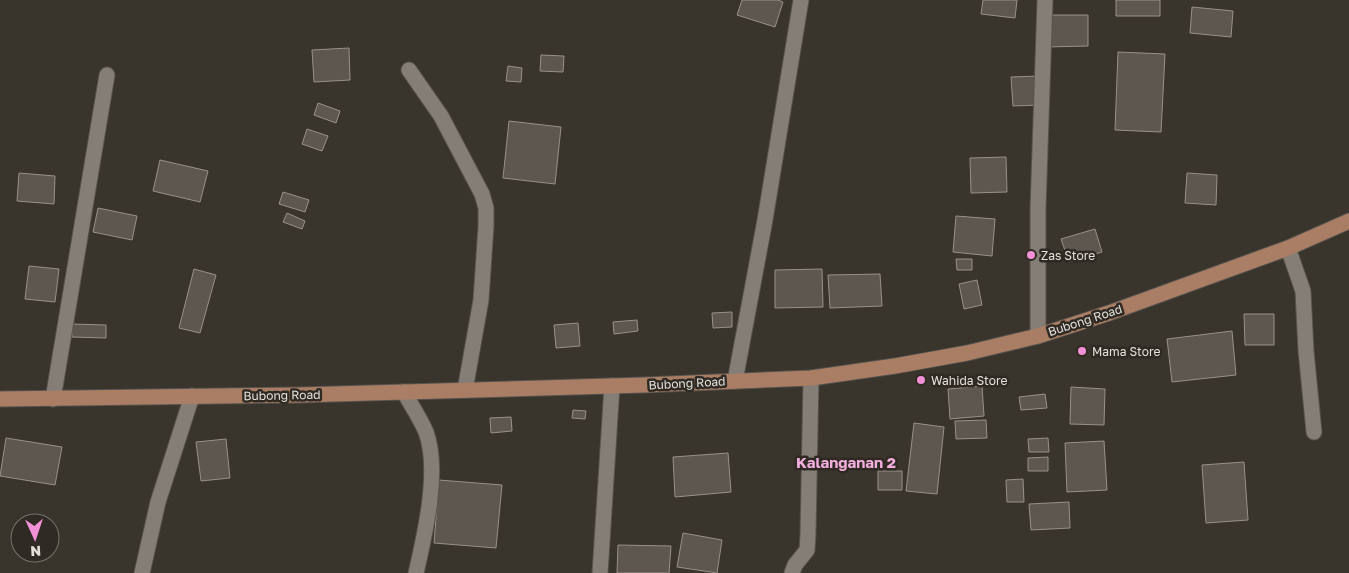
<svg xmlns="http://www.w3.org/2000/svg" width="1349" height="573" font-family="'Golos Text',sans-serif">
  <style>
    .building { fill: #5e5750; stroke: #999189 }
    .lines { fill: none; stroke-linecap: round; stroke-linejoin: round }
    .minor-casing { stroke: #57534d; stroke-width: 17 }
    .major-casing { stroke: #57534d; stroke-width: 17 }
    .minor { stroke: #857e76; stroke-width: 15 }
    .major { stroke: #aa7e65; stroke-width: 15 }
    .poi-dot { fill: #f391d6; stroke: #2f2a23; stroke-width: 2 }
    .labels { text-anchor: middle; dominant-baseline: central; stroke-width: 5; stroke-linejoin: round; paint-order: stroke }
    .poi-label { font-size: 12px; fill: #e4e1dc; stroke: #2f2a23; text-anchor: start }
    .street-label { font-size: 12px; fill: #e4e1dc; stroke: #2f2a23 }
    .quarter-label { font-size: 15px; font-weight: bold; fill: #f2aedd; stroke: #2f2a23 }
  </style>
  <rect width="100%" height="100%" fill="#39342c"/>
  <path class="building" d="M 742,0 L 778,0 L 783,2 L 775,27 L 737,15 Z
    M 983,0 L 1017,0 L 1015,18 L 981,14 Z
    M 1116,0 L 1160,0 L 1160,16 L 1116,16 Z
    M 1192,7 L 1233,11 L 1231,37 L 1190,33 Z
    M 1046,15 L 1088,15 L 1088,46 L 1046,47 Z
    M 349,48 L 350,80 L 314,82 L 312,50 Z
    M 1118,52 L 1165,54 L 1161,132 L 1115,130 Z
    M 541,55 L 564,56 L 563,72 L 540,71 Z
    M 508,66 L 522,68 L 521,82 L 506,81 Z
    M 1039,76 L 1041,105 L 1013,106 L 1011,77 Z
    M 318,103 L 340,111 L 336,123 L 314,115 Z
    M 509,121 L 561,127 L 555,184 L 503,178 Z
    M 307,129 L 328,136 L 322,151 L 302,144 Z
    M 1006,157 L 1007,192 L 971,193 L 970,158 Z
    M 160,160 L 208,171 L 200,202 L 153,191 Z
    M 19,173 L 55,176 L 54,204 L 17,201 Z
    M 1187,173 L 1217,175 L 1216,205 L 1185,203 Z
    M 283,192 L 309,200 L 305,212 L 279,204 Z
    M 98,208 L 137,216 L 132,240 L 93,232 Z
    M 287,213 L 305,221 L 302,229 L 283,222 Z
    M 956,216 L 995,219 L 992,256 L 953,252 Z
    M 1095,229 L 1102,252 L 1069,262 L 1061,239 Z
    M 956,259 L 972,259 L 972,270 L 957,270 Z
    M 29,266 L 59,269 L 55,302 L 25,299 Z
    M 194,269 L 216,275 L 200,333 L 179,328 Z
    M 822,269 L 823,307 L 775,308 L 775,270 Z
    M 880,274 L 882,306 L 830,308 L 828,275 Z
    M 977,280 L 982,305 L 964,309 L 959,284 Z
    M 732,312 L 732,327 L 713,328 L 712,313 Z
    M 1244,314 L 1274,314 L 1274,345 L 1245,345 Z
    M 637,320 L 638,331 L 614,334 L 613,322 Z
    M 578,323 L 580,346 L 556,348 L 554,325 Z
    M 72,324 L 106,325 L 106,338 L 72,337 Z
    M 1232,331 L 1236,375 L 1172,382 L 1167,339 Z
    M 982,386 L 984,416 L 950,419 L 948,389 Z
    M 1071,387 L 1105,389 L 1104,425 L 1070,424 Z
    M 1045,394 L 1047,408 L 1021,410 L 1019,397 Z
    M 573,410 L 586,411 L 585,419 L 572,418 Z
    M 511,417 L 512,431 L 491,433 L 490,418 Z
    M 986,420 L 987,438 L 956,439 L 955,421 Z
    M 914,423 L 944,427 L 937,494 L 906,491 Z
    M 6,438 L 62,447 L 55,485 L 0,476 Z
    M 1048,438 L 1049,452 L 1029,452 L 1028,439 Z
    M 226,439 L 230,478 L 201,481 L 196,442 Z
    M 1104,441 L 1107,490 L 1067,492 L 1065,443 Z
    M 728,453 L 731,492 L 675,497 L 673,457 Z
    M 1048,457 L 1048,471 L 1028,471 L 1028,458 Z
    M 1244,462 L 1248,520 L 1206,523 L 1202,465 Z
    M 878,471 L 902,471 L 902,490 L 878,490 Z
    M 1023,479 L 1024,502 L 1007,502 L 1006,480 Z
    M 439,480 L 502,485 L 496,548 L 434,543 Z
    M 1069,502 L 1070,528 L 1031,530 L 1029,504 Z
    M 683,533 L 722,540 L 717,573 L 677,567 Z
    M 618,545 L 671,546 L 669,573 L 617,573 Z"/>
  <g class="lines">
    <defs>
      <path id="minor" d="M 409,70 L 441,116 L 482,194 L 486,208 L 486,226 L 481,300 L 465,390
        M 1288,248 L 1303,291 L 1306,351 L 1314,432
        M 1038,336 L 1038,209 L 1045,0
        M 735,381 L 765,220 L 801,0
        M 404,392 C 411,405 420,418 426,432 C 440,470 425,534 416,573
        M 53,399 L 107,75
        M 142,573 L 158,502 L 192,396
        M 600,573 L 612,386
        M 792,573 L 795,565 L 807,550 L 808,534 L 811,378"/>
      <path id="major" d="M 0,399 L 299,395 L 644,385 L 811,378 L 895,366 L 967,353 L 1038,336 L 1109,313 L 1288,248 L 1349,221"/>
    </defs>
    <use href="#minor" class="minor-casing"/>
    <use href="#major" class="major-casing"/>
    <use href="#minor" class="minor"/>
    <use href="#major" class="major"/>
  </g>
  <g class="poi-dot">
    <circle cx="1031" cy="255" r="5"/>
    <circle cx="1082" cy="351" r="5"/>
    <circle cx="921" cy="380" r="5"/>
  </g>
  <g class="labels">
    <g class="poi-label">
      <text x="1041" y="255">Zas Store</text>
      <text x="1092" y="351">Mama Store</text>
      <text x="931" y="380">Wahida Store</text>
    </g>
    <g class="street-label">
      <text transform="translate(1085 320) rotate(-18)">Bubong Road</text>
      <text transform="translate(687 383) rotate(-3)">Bubong Road</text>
      <text transform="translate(282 395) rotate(-1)">Bubong Road</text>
    </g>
    <g class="quarter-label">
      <text x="846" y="462">Kalanganan 2</text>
    </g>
  </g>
  <g transform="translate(35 538) rotate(177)"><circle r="24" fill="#2f2a23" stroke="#77736d"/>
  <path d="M0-4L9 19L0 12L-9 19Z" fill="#f391d6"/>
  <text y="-8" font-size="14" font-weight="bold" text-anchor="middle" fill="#e4e1dc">N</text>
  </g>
</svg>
